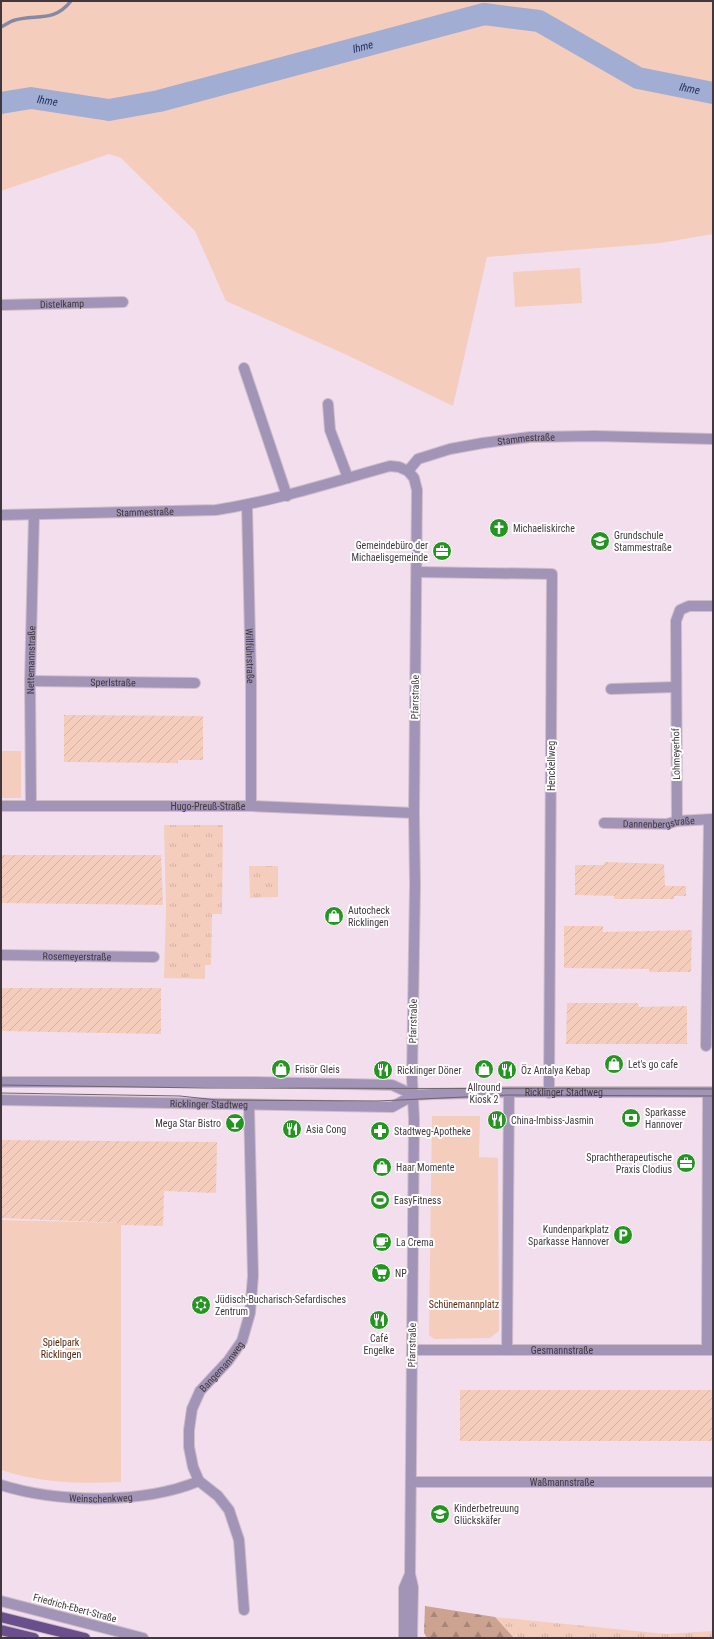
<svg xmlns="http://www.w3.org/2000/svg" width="714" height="1639" font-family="'Roboto Condensed',sans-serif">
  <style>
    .grass { fill: url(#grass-tufts) }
    .forest { fill: url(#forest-firs) }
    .park { fill: #f5cdbd }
    .garden { fill: url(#garden-furrows) }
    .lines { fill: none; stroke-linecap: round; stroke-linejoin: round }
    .stream { stroke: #848aa6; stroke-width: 3.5 }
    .river { stroke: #a1add2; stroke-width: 22 }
    .minor-casing { stroke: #cfbdca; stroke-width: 12 }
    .major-casing { stroke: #cfbdca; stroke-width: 12 }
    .minor { stroke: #a194b6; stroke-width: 10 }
    .major { stroke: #694f8b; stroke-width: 10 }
    .tram { stroke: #70646d; stroke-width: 1 }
    .labels { text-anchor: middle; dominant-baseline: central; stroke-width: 4; stroke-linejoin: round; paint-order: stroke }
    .street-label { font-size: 10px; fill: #40383e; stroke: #fff }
    .poi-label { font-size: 10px; fill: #40383e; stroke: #fff; text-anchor: start }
    .park-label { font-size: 10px; fill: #531f05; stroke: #fff }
    .water-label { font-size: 11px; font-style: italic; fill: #222e5d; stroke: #fff }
  </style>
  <defs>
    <pattern id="grass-tufts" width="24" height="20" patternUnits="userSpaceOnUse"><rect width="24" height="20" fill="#f5cdbd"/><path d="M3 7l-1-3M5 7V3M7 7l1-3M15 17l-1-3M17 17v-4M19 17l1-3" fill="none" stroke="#d3b1a4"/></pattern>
    <pattern id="forest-firs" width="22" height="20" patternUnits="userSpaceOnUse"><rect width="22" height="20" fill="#cca291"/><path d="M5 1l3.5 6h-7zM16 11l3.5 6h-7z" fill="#a78578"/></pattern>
    <pattern id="garden-furrows" width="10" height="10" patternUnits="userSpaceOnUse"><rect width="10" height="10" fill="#f5cdbd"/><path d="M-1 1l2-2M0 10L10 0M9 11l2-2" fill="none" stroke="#d3b1a4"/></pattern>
  </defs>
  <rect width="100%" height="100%" fill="#f3deed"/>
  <path class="grass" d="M 164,825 L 223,825 L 222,914 L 212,914 L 211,965 L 205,965 L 205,979 L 164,978 L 166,908 Z
    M 249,866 L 278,866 L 278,897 L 250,898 Z
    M 495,1617 L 666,1634 L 713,1631 L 713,1638 L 514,1638 Z"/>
  <path class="forest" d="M 425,1606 L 495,1617 L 514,1638 L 427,1638 L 424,1633 Z"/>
  <path class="park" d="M 1,1 L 713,1 L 713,234 L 661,243 L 487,257 L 453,406 L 349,356 L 226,301 L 195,231 L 121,158 L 109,154 L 1,191 Z
    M 580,268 L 582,303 L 515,307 L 513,272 Z
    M 1,751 L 21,751 L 21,798 L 1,798 Z
    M 432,1116 L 480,1116 L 479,1157 L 498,1158 L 499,1331 L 490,1338 L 434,1339 L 429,1335 Z
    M 1,1220 L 121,1223 L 121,1482 C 81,1484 39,1483 1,1470 Z"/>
  <path class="garden" d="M 64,715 L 203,716 L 203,760 L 178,760 L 178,763 L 64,762 Z
    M 1,855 L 161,855 L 163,905 L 1,903 Z
    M 605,862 L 664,864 L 665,886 L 686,886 L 686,896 L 674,896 L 674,899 L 614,899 L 614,896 L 575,895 L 575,865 L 604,865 Z
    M 564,926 L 603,926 L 603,932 L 692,930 L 691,972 L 650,972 L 649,969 L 564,968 Z
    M 1,988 L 161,988 L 161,1034 L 1,1031 Z
    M 567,1003 L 638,1003 L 639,1007 L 687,1006 L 687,1044 L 566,1044 Z
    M 1,1140 L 217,1142 L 216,1193 L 164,1191 L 163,1226 L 121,1225 L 121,1223 L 1,1218 Z
    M 460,1390 L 713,1390 L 713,1441 L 460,1441 Z"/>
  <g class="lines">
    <path class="stream" d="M 1,27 C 5,25 8,23 12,21 C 35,13 53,24 71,1"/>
    <path class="river" id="s1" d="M 1,103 L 31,98 L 109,110 L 159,101 L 484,14 L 539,21 L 638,78 L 713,93"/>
    <defs>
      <g id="minor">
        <path id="s2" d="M 1,305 L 123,302"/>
        <path d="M 244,368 L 287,496"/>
        <path d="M 328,404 L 330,430 L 348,478"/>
        <path d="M 408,471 L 414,478 L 417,490 L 414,813 L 415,885 L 412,1078 L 414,1119 L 410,1574 L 413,1587 L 412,1638"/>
        <path id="s3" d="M 408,471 L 418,459 L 450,449 L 483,443 L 530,437 L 595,436 L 713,439"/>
        <path id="s4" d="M 247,505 L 251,683 L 251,806"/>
        <path id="s5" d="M 1,515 L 216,510 C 275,501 332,482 390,466 L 399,467 L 408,471"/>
        <path d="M 417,572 L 552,574 L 549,1093"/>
        <path id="s6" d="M 30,681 L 195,683"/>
        <path d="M 611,689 L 676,687"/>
        <path id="s7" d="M 1,806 L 251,806 L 414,813"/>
        <path id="s8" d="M 31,806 L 30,681 L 34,515"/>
        <path d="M 677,821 L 676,621 L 680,610 L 689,606 L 713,606"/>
        <path id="s9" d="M 604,823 L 667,824 L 677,821 L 713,819"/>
        <path id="s10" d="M 1,955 L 154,957"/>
        <path d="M 706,1046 L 709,820"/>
        <path d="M 1,1082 L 253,1082 L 392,1085 L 414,1095"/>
        <path id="s11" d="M 1,1100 L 392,1107 L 414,1095 L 434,1094 L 509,1092 L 713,1092"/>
        <path id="s12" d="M 412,1350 L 713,1350"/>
        <path d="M 507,1350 L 509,1092"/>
        <path d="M 707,1350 L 708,1092"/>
        <path id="s13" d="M 411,1482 L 713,1482"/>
        <path id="s14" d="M 1,1485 C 58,1503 144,1504 199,1481"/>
        <path d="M 1,1601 L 143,1638"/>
        <path id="s15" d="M 244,1610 L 239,1540 L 229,1510 L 218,1496 L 199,1481 L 193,1467 L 189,1447 L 189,1430 L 192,1409 L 200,1391 L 228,1361 L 242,1341 L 250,1313 L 253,1276 L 249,1106"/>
        <path d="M 404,1638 L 404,1588 L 410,1574"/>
      </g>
      <path id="major" d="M 1,1617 L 85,1638
        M 1,1630 L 34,1638"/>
    </defs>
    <use href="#minor" class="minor-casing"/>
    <use href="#major" class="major-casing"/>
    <use href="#minor" class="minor"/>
    <use href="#major" class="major"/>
    <path class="tram" d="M 1,1085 L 204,1088 L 713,1089
      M 1,1093 L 180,1096 L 217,1100 L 377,1101 L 508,1095 L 713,1096"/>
  </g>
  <defs>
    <symbol id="church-disc" viewBox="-11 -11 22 22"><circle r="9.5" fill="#259522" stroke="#fff"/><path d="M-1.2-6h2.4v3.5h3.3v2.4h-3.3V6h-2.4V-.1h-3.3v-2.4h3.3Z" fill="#fff"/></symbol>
    <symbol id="school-disc" viewBox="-11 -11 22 22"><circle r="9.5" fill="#259522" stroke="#fff"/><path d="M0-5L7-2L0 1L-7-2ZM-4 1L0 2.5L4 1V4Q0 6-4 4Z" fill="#fff"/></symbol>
    <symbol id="office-disc" viewBox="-11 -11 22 22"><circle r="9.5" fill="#259522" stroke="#fff"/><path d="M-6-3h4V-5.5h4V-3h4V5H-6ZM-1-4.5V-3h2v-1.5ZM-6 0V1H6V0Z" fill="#fff"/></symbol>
    <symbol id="shop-disc" viewBox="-11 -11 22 22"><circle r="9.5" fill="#259522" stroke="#fff"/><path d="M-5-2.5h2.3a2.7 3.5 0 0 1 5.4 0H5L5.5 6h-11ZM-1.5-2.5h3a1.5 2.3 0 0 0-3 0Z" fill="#fff"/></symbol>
    <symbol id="restaurant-disc" viewBox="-11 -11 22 22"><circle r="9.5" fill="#259522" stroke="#fff"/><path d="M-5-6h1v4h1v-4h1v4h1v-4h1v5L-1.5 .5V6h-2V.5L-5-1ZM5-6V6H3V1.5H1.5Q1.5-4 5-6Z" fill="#fff"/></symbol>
    <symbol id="bank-disc" viewBox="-11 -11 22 22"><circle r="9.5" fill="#259522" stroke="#fff"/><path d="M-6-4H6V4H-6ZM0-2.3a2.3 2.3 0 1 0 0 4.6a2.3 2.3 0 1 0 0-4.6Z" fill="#fff"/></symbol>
    <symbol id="bar-disc" viewBox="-11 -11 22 22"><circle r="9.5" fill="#259522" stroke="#fff"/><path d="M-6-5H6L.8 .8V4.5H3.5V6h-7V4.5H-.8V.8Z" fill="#fff"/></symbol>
    <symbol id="pharmacy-disc" viewBox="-11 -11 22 22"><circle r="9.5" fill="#259522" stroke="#fff"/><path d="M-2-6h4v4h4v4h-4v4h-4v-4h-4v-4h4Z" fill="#fff"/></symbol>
    <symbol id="stadium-disc" viewBox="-11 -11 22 22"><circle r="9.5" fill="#259522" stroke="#fff"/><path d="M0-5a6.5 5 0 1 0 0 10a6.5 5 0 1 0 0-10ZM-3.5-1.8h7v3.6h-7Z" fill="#fff"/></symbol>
    <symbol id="parking-disc" viewBox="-11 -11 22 22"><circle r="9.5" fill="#259522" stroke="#fff"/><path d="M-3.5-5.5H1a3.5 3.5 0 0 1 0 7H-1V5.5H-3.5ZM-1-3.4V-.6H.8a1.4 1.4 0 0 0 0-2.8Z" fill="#fff"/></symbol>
    <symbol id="cafe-disc" viewBox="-11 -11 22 22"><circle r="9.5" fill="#259522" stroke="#fff"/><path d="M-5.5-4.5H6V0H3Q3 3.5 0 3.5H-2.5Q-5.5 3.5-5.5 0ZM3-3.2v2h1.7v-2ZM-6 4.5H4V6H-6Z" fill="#fff"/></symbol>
    <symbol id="supermarket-disc" viewBox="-11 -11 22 22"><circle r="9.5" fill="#259522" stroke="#fff"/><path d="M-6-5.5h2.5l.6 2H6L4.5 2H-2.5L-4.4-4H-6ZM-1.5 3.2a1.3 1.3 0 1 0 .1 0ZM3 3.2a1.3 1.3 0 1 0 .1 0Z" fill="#fff"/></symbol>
    <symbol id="synagogue-disc" viewBox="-11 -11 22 22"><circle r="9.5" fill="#259522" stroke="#fff"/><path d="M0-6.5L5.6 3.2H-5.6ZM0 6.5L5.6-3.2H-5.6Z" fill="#fff"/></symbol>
  </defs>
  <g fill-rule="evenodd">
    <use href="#church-disc" x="488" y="517" width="22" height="22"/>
    <use href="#school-disc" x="589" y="530" width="22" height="22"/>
    <use href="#office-disc" x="431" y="540" width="22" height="22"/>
    <use href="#shop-disc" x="323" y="905" width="22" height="22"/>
    <use href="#shop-disc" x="603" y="1053" width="22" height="22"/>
    <use href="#shop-disc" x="270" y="1058" width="22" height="22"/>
    <use href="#shop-disc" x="473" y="1058" width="22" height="22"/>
    <use href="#restaurant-disc" x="372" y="1059" width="22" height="22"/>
    <use href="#restaurant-disc" x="496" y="1059" width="22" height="22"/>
    <use href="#bank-disc" x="620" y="1107" width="22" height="22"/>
    <use href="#restaurant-disc" x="486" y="1109" width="22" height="22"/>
    <use href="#bar-disc" x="224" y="1112" width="22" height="22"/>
    <use href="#restaurant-disc" x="281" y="1118" width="22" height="22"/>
    <use href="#pharmacy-disc" x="369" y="1120" width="22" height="22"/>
    <use href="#office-disc" x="675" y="1152" width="22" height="22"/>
    <use href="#shop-disc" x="371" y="1156" width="22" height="22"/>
    <use href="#stadium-disc" x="369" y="1189" width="22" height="22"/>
    <use href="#parking-disc" x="612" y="1224" width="22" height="22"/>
    <use href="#cafe-disc" x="371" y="1231" width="22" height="22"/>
    <use href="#supermarket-disc" x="370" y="1262" width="22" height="22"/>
    <use href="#synagogue-disc" x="190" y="1294" width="22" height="22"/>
    <use href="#restaurant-disc" x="368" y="1309" width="22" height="22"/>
    <use href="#school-disc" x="429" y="1503" width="22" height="22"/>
  </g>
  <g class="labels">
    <g class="street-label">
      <text stroke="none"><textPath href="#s2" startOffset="61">Distelkamp</textPath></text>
      <text stroke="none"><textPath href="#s3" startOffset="126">Stammestraße</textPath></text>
      <text stroke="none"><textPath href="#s5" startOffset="144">Stammestraße</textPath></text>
      <text stroke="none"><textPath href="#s4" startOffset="151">Willführstraße</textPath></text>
      <text stroke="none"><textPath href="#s8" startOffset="146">Nettemannstraße</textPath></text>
      <text stroke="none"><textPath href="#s6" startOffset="83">Sperlstraße</textPath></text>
      <text transform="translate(415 697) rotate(-89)">Pfarrstraße</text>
      <text transform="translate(676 754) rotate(-91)">Lohmeyerhof</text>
      <text transform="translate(551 766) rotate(-90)">Henckellweg</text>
      <text stroke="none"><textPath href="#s7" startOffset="207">Hugo-Preuß-Straße</textPath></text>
      <text stroke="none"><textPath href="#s9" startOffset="55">Dannenbergstraße</textPath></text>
      <text stroke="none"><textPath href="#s10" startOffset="76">Rosemeyerstraße</textPath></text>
      <text transform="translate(413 1021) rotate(-89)">Pfarrstraße</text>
      <text stroke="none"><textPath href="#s11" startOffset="566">Ricklinger Stadtweg</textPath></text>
      <text stroke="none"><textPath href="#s11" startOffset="208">Ricklinger Stadtweg</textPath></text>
      <text transform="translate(412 1345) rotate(-89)">Pfarrstraße</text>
      <text stroke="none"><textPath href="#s12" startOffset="150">Gesmannstraße</textPath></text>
      <text stroke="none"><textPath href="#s15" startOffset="270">Bangemannweg</textPath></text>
      <text stroke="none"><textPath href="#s13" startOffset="151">Waßmannstraße</textPath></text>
      <text stroke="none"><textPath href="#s14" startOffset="101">Weinschenkweg</textPath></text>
      <text transform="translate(75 1608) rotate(15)">Friedrich-Ebert-Straße</text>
    </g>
    <g class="poi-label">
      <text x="513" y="528">Michaeliskirche</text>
      <text x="614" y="535">Grundschule<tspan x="614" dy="12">Stammestraße</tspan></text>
      <text x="428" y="545" text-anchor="end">Gemeindebüro der<tspan x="428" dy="12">Michaelisgemeinde</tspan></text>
      <text x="348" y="910">Autocheck<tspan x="348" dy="12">Ricklingen</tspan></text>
      <text x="628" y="1064">Let's go cafe</text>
      <text x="295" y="1069">Frisör Gleis</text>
      <text x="397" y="1070">Ricklinger Döner</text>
      <text x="521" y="1070">Öz Antalya Kebap</text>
      <text x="484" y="1087" text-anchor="middle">Allround<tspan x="484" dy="12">Kiosk 2</tspan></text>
      <text x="645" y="1112">Sparkasse<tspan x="645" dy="12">Hannover</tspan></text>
      <text x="511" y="1120">China-Imbiss-Jasmin</text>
      <text x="221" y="1123" text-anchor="end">Mega Star Bistro</text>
      <text x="306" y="1129">Asia Cong</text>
      <text x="394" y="1131">Stadtweg-Apotheke</text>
      <text x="672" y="1157" text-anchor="end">Sprachtherapeutische<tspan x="672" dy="12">Praxis Clodius</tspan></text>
      <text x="396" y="1167">Haar Momente</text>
      <text x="394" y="1200">EasyFitness</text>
      <text x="609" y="1229" text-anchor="end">Kundenparkplatz<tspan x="609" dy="12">Sparkasse Hannover</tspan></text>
      <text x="396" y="1242">La Crema</text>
      <text x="395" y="1273">NP</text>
      <text x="215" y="1299">Jüdisch-Bucharisch-Sefardisches<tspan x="215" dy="12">Zentrum</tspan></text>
      <text x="379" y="1338" text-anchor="middle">Café<tspan x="379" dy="12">Engelke</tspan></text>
      <text x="454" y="1508">Kinderbetreuung<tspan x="454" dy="12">Glückskäfer</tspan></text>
    </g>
    <g class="park-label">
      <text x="464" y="1304">Schünemannplatz</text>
      <text x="61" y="1342">Spielpark<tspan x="61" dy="12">Ricklingen</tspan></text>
    </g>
    <g class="water-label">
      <text stroke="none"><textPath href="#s1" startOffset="371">Ihme</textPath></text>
      <text stroke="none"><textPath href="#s1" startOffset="719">Ihme</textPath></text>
      <text stroke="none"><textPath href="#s1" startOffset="47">Ihme</textPath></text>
    </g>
  </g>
  <rect width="714" height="1639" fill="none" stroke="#40383e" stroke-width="4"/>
</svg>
